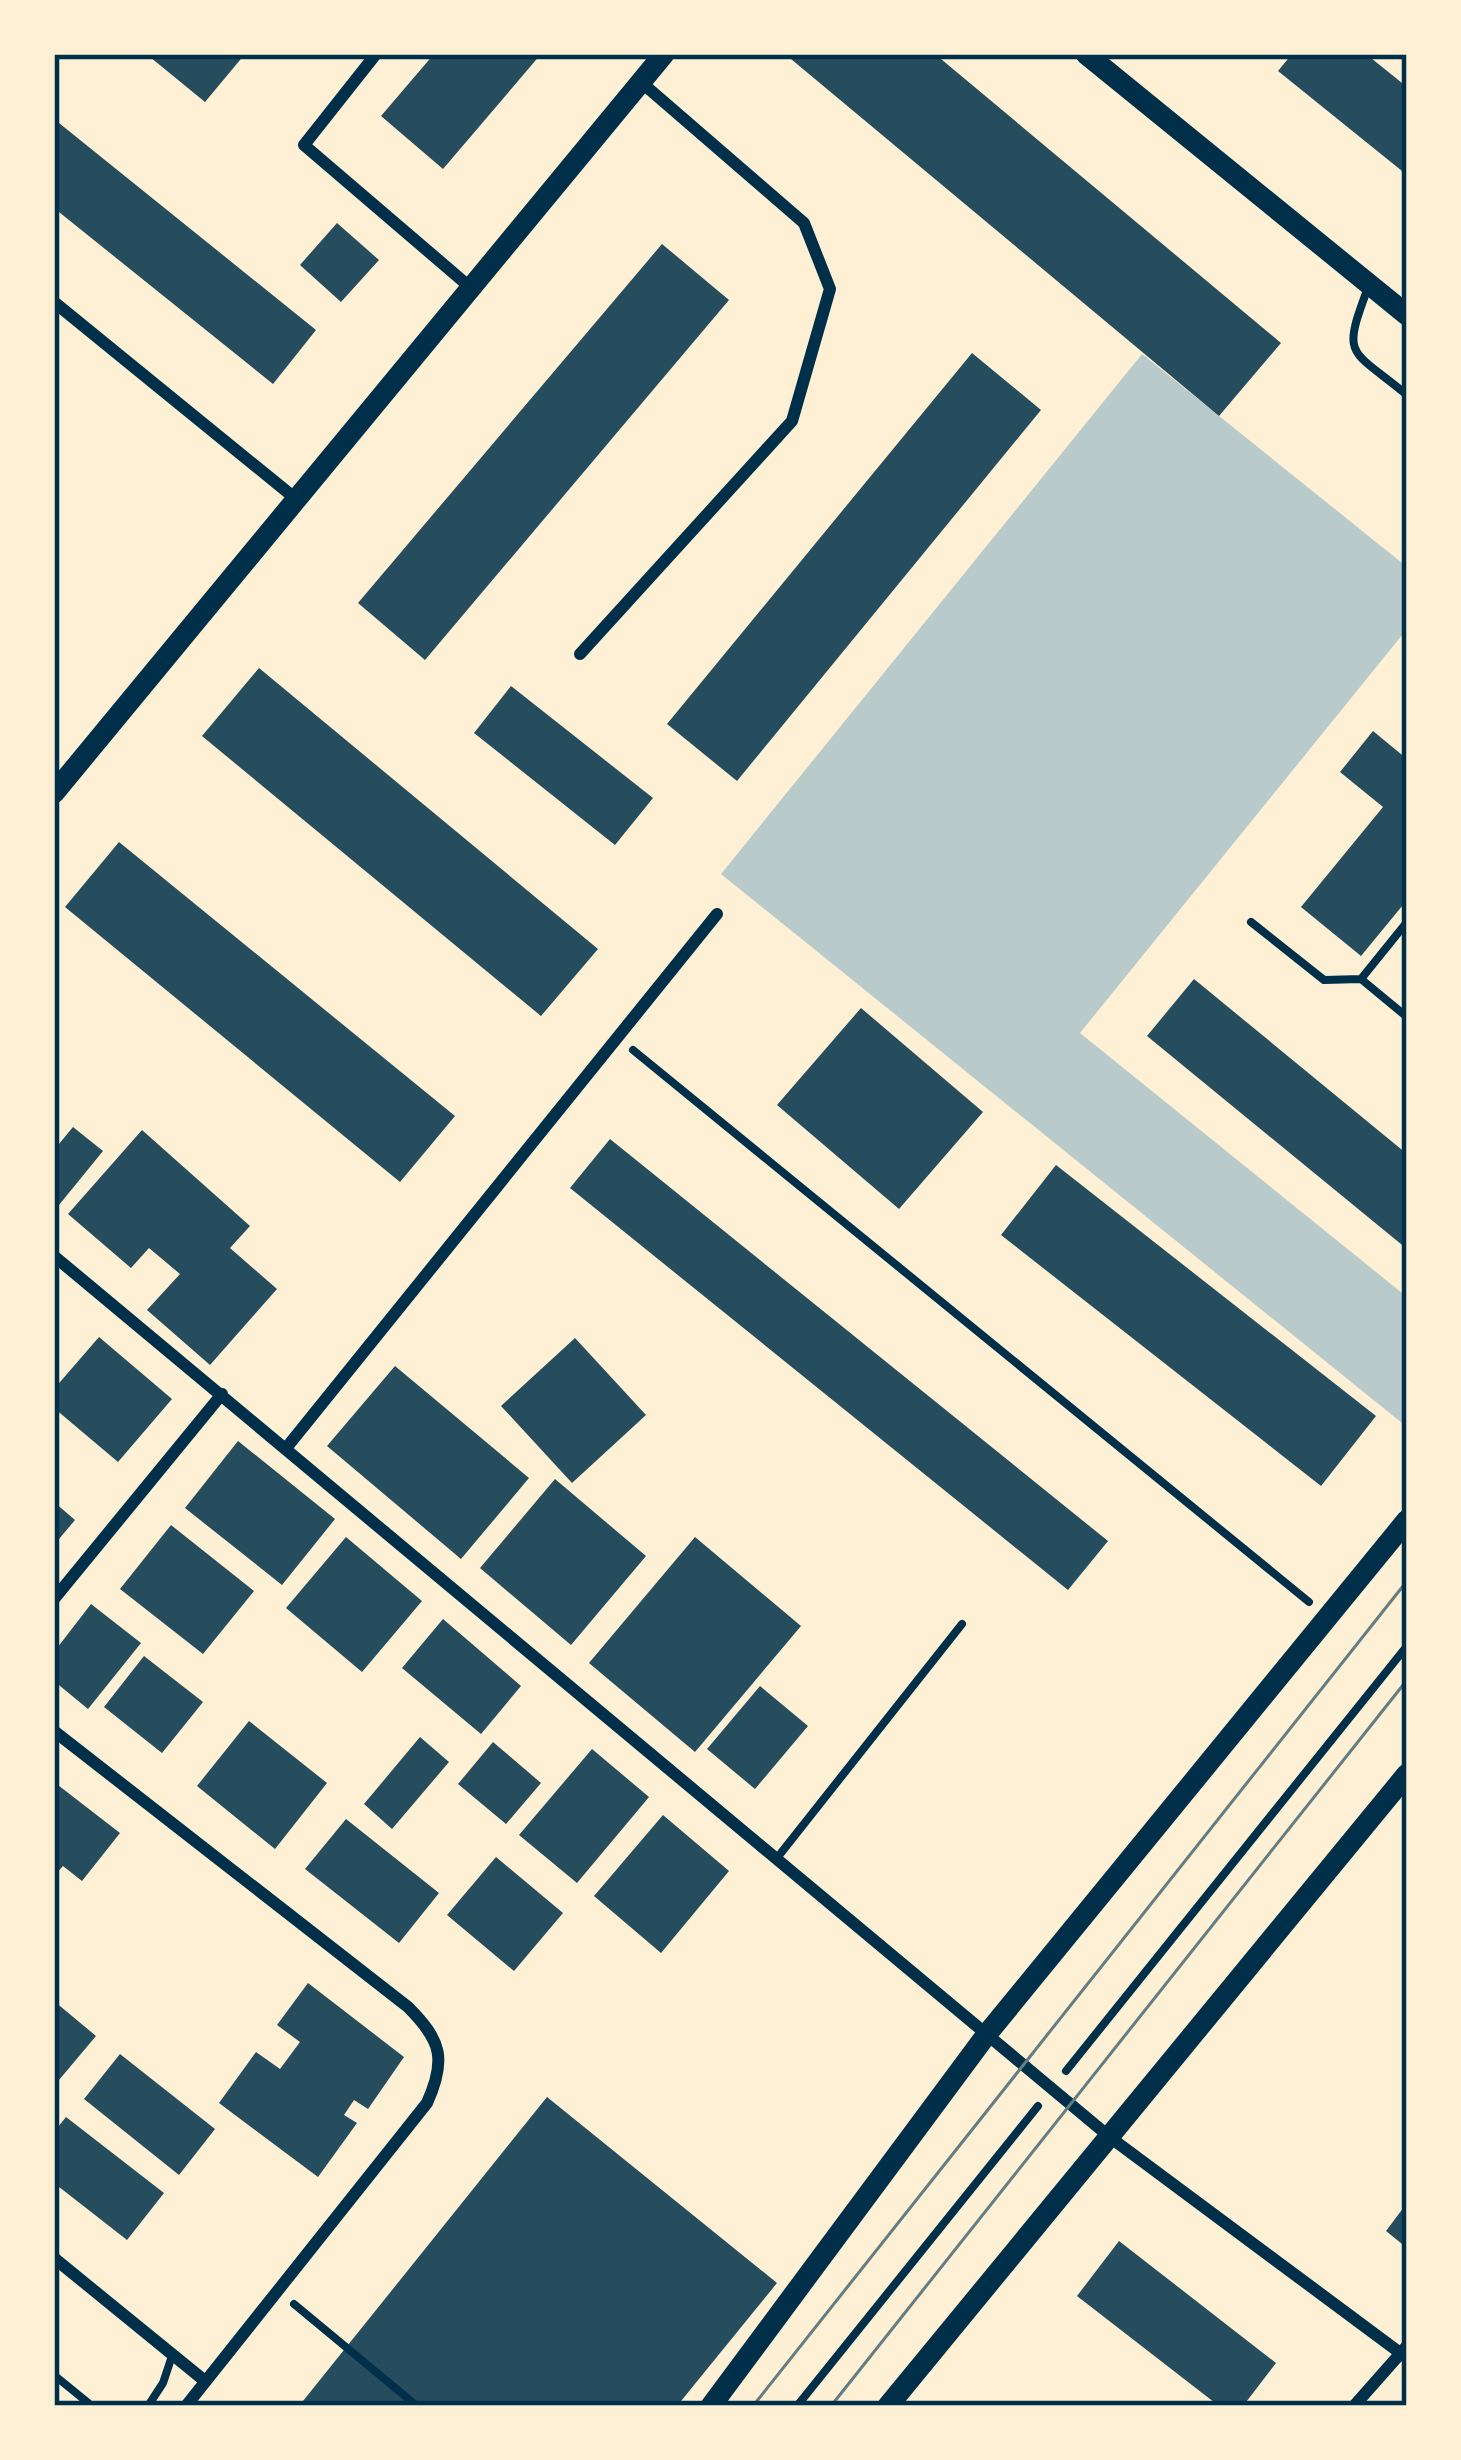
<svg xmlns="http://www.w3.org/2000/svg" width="1461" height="2460" font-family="Karla,sans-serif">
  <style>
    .green { fill: #b9caca }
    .building { fill: #264d5e }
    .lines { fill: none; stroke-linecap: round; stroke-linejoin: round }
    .path { stroke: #003049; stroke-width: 8 }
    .service { stroke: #003049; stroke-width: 8 }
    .minor { stroke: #003049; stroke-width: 12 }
    .tertiary { stroke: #003049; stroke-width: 21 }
    .tram { stroke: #657d81; stroke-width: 3 }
    .neatline { fill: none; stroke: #003049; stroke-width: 4.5 }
  </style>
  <rect width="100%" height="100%" fill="#fdf0d5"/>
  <path class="green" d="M 1142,354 L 1407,567 L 1407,629 L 1080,1033 L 1407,1297 L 1407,1427 L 721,874 Z"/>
  <path class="building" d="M 152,54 L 245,54 L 205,102 L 150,57 Z
    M 434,54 L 541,54 L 443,169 L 381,116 Z
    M 785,54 L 935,54 L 1281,343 L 1219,416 Z
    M 1292,54 L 1366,54 L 1407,87 L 1407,175 L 1278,71 Z
    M 54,119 L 316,330 L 273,384 L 54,208 Z
    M 337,223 L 379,260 L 341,302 L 300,265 Z
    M 662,244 L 729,300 L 425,660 L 358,603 Z
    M 972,353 L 1041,410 L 737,781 L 667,724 Z
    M 259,668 L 598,949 L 541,1016 L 202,736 Z
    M 511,686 L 653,798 L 615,845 L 474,733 Z
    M 1373,731 L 1407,759 L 1407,900 L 1361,956 L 1301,907 L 1383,807 L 1340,772 Z
    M 119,842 L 455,1116 L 400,1182 L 65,907 Z
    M 1194,979 L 1407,1154 L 1407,1249 L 1147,1036 Z
    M 861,1008 L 983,1112 L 899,1209 L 777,1105 Z
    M 73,1127 L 103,1151 L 59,1205 L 54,1201 L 54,1150 Z
    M 142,1130 L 250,1226 L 230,1248 L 277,1289 L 210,1365 L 147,1310 L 180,1274 L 149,1248 L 131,1268 L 68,1214 Z
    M 610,1139 L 1108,1541 L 1068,1590 L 570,1188 Z
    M 1056,1165 L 1376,1416 L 1321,1486 L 1001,1235 Z
    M 99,1337 L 172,1399 L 118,1462 L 54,1408 L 54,1389 Z
    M 575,1338 L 646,1415 L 572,1483 L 501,1406 Z
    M 395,1366 L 529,1478 L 461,1559 L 327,1446 Z
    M 238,1441 L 335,1519 L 282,1585 L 185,1508 Z
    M 555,1479 L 646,1556 L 571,1645 L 480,1568 Z
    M 54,1502 L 75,1520 L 54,1545 Z
    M 171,1525 L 254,1591 L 203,1654 L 120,1589 Z
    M 346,1537 L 422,1601 L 362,1672 L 286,1608 Z
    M 695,1537 L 801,1626 L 695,1752 L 589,1663 Z
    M 91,1604 L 141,1643 L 88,1709 L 54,1681 L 54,1652 Z
    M 443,1619 L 521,1686 L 481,1734 L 402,1668 Z
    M 144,1656 L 203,1702 L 162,1753 L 104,1707 Z
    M 760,1686 L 808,1726 L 755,1789 L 707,1749 Z
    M 249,1721 L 327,1783 L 275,1849 L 197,1786 Z
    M 420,1737 L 449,1762 L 392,1829 L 364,1804 Z
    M 493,1742 L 541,1783 L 506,1824 L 458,1784 Z
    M 592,1749 L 649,1797 L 577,1883 L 519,1835 Z
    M 54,1782 L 120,1833 L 82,1881 L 63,1866 L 54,1876 Z
    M 663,1815 L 729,1871 L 661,1953 L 594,1896 Z
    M 346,1819 L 439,1893 L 399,1943 L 305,1869 Z
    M 496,1857 L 563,1913 L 514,1971 L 447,1915 Z
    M 308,1983 L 404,2057 L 368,2109 L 354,2100 L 344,2115 L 357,2123 L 318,2177 L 219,2103 L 256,2052 L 280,2069 L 300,2042 L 277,2025 Z
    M 54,2001 L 96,2036 L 59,2080 L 54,2076 Z
    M 120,2054 L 215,2129 L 179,2175 L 84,2099 Z
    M 547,2097 L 777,2283 L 677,2406 L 299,2406 Z
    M 66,2117 L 164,2193 L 127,2240 L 54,2183 L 54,2132 Z
    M 1407,2203 L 1407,2248 L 1386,2231 Z
    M 1119,2241 L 1276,2363 L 1243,2406 L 1219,2406 L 1077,2296 Z"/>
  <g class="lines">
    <path class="path" d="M 633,1050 L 1309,1602
      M 1066,2071 L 1407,1646
      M 294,2304 L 417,2406
      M 797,2406 L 1038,2106"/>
    <path class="service" d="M 1369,285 C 1341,359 1349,347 1407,395
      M 1251,922 L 1324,980 L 1361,979
      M 1407,922 L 1361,979 L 1407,1017
      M 777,1858 L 962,1624
      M 54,2375 L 92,2406
      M 148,2406 L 163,2383 L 172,2356"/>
    <path class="minor" d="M 376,54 L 304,145 L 471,288
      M 54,302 L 296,499
      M 580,654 L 792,421 L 830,289 L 804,223 L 641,82
      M 54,1256 L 1111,2138 L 1407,2358
      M 287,1447 L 717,914
      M 54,1599 L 222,1394
      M 54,1731 L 408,2007 C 441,2040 447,2059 427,2103 L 186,2406
      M 54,2258 L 205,2381
      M 1354,2406 L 1407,2346"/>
    <path class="tertiary" d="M 1086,54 L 1407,315
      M 54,793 L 664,54
      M 711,2406 L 987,2034 L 1407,1520
      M 888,2406 L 1407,1774"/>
    <path class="tram" d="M 753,2406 L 1407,1581
      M 831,2406 L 1407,1680"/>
  </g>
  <rect width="1461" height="2460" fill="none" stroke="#fdf0d5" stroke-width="114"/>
  <rect x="57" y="57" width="1347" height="2346" class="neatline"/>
</svg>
